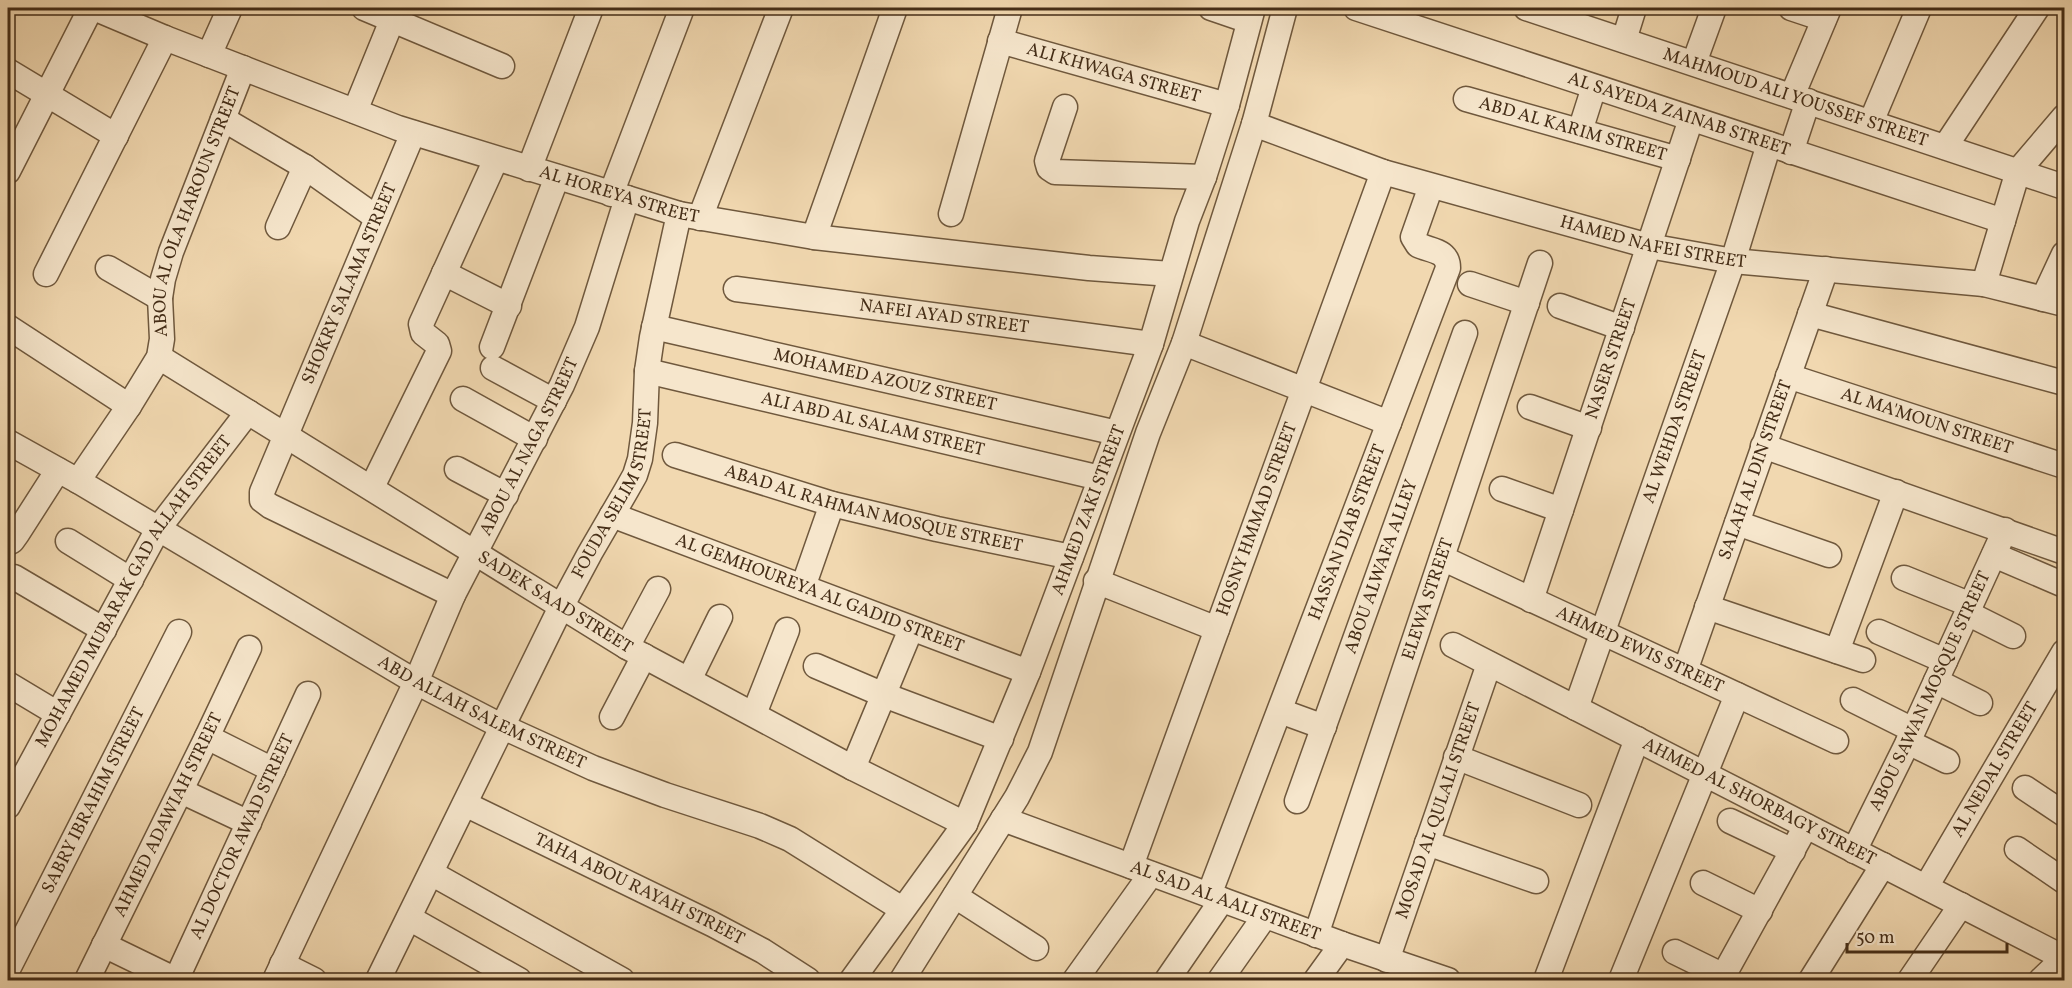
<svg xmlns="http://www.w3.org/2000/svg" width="2072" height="988" font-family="Vollkorn,serif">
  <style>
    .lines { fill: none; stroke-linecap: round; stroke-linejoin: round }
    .minor-casing { stroke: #6f583d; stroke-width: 27 }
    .minor { stroke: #f6e6cc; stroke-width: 24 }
    .labels { text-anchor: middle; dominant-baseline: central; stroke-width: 4.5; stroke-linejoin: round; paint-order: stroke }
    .street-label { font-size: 18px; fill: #442d17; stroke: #f6e6cc }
  </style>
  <rect width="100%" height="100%" fill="#f1d8b0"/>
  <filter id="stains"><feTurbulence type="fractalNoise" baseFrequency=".00333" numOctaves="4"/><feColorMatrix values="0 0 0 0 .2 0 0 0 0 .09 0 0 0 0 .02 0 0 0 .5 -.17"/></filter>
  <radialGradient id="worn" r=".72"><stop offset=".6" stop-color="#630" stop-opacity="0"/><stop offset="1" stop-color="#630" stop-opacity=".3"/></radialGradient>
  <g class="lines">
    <defs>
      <g id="minor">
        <path id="s1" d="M 94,8 L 165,38 L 398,128 L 679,214 L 814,237 L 1089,268 L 1171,274"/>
        <path d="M 364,8 L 502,66"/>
        <path d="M 1211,8 L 1249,21"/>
        <path id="s2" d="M 1356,8 L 2003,221"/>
        <path id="s3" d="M 1526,8 L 2064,187"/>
        <path d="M 1791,8 L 1824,19"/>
        <path d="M 1624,40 L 1634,8"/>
        <path id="s4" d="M 1000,41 L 1227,105"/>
        <path d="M 209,55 L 230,8"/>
        <path d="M 1694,63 L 1714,8"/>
        <path d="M 8,71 L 116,136"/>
        <path d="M 1792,96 L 1829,8"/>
        <path id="s5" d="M 1466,99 L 1678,159"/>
        <path d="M 1065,107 L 1047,161 L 1049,168 L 1055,172 L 1204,177"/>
        <path d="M 355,111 L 397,8"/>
        <path d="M 223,119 L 305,167 L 377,218"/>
        <path d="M 1871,122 L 1919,8"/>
        <path id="s6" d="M 1254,124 L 1383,172 L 1649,246 L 1733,261 L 1984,284 L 2064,304"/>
        <path d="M 1580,131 L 1594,87"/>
        <path d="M 413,133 L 262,492 L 262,500 L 270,506 L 453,595"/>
        <path d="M 1945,147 L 2037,8"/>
        <path d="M 1791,152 L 1808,101"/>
        <path d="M 529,169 L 591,8"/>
        <path d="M 8,171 L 91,8"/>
        <path d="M 611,194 L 682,8"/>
        <path d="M 951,214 L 1010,8"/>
        <path d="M 700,218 L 781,8"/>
        <path d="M 278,227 L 305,167"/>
        <path d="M 814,237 L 895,8"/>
        <path d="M 108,268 L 160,298"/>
        <path d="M 444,273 L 509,306"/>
        <path d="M 46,274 L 165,38"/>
        <path d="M 1470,284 L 1527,303"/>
        <path d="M 1984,284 L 2018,171 L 2064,117"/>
        <path id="s7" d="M 736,289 L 1151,344"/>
        <path d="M 2043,299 L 2064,254"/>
        <path d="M 1560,306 L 1622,328"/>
        <path d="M 1810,314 L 2064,383"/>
        <path d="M 8,327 L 129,406"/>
        <path id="s8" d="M 654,327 L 1117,433"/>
        <path d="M 1184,343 L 1389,423"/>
        <path d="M 492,347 L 557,177"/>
        <path id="s9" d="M 159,357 L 627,647 L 853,768 L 965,824"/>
        <path d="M 493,368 L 554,401"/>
        <path id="s10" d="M 647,371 L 1100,478"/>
        <path id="s11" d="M 1788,376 L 2064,466"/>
        <path d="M 463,399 L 535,439"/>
        <path d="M 1530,407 L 1589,428"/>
        <path id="s12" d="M 8,442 L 78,481 L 416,682 L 503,727 L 593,768 L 665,795 L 760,826 L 790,839 L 902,909"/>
        <path d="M 1763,446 L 2064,552"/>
        <path id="s13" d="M 675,455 L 832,504 L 937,529 L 1071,557"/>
        <path d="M 457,469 L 506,495"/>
        <path id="s14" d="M 78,481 L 129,406 L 159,357 L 162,339 L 160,298 L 163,279 L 171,252 L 243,68"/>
        <path d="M 372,487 L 439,351 L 437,344 L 423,333 L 421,324 L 496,159"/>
        <path d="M 1502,489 L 1561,510"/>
        <path id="s15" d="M 612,515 L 1028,672"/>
        <path d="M 1737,523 L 1829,555"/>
        <path d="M 68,541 L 131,580"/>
        <path d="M 8,543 L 12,541 L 17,534 L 58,470"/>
        <path d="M 1994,555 L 2064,585"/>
        <path id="s16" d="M 1442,558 L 1836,741"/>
        <path d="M 14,577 L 104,630"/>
        <path d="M 1904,578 L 1971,605"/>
        <path d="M 1096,581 L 1217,629"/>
        <path d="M 803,587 L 832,504"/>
        <path id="s17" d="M 1531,600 L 1691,119"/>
        <path d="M 1707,607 L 1863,660"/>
        <path d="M 1967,613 L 2013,636"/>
        <path d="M 1879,632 L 1945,661"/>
        <path id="s18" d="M 1453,645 L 2064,958"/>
        <path d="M 627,647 L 658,589"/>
        <path d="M 1837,651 L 1896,492"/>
        <path d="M 816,666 L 884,695 L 1001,739"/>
        <path id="s19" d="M 1685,671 L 1826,269"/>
        <path d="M 689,680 L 720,617"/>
        <path d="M 1936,681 L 1980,703"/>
        <path d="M 8,684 L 58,714"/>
        <path d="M 1853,700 L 1913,730"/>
        <path id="s20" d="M 1576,708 L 1733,261 L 1769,144"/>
        <path d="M 1280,711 L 1324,727"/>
        <path d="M 754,714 L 787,630"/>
        <path d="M 612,717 L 644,656"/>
        <path d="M 207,737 L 273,770"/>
        <path d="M 1908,742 L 1947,761"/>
        <path d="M 1456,757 L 1579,805"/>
        <path d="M 853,768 L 911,629"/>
        <path d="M 2025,788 L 2064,814"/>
        <path d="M 181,791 L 249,823"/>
        <path id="s21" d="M 1297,801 L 1465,333"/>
        <path id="s22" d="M 465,804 L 712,924 L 763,951 L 808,980"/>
        <path id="s23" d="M 8,806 L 158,529 L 248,412"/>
        <path id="s24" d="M 1003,819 L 1342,944 L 1448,980"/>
        <path d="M 1730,821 L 1793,851"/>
        <path d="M 1427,843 L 1536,881"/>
        <path d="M 2017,849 L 2064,881"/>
        <path id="s25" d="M 1854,851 L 1908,742 L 2005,530"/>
        <path id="s26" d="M 1131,866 L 1383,172"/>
        <path d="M 431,873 L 622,980"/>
        <path d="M 1703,883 L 1760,911"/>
        <path id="s27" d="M 1926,887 L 2064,652"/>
        <path id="s28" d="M 1209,895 L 1448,268 C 1448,250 1431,251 1418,245 L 1413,237 L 1431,186"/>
        <path d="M 955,896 L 1036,948"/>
        <path d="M 409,918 L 519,980"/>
        <path id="s29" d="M 1316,935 L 1540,263"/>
        <path d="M 104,945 L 176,980"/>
        <path d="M 1675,952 L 1724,976"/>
        <path id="s30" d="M 1387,960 L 1489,664"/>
        <path d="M 282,964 L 314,980"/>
        <path id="s31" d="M 8,969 L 179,632"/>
        <path id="s32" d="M 87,980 L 207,737 L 249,648"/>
        <path id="s33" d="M 176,980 L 308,694"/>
        <path id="s34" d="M 275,980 L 416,682 L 453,595 L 562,385 L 587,327 L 627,198"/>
        <path id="s35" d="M 378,980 L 561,607 L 590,553 L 626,491 L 635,475 L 640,459 L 645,423 L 647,371 L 652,337 L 679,214"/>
        <path id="s36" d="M 852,980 L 965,824 L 982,783 L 1028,672 L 1151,344 L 1187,221 L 1204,177 L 1227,105 L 1253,8"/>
        <path d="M 902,980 L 1017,797 L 1040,752 L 1148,433 L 1184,343 L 1254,124 L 1285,8"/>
        <path d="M 1075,980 L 1151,874"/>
        <path d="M 1167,980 L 1222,900"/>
        <path d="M 1220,980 L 1265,916"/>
        <path d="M 1316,980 L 1342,944"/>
        <path d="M 1546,980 L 1637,739"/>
        <path d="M 1621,980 L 1737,695"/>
        <path d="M 1721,980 L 1806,826"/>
        <path d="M 1811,980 L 1883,865"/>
        <path d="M 1910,980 L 1961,905"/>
        <path d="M 2041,980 L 2064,958"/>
      </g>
    </defs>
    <use href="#minor" class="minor-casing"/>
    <use href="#minor" class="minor"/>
  </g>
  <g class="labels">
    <g class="street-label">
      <text stroke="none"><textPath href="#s4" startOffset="118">ALI KHWAGA STREET</textPath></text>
      <text stroke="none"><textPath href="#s3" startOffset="284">MAHMOUD ALI YOUSSEF STREET</textPath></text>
      <text stroke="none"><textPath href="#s2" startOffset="340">AL SAYEDA ZAINAB STREET</textPath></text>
      <text stroke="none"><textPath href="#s5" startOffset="111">ABD AL KARIM STREET</textPath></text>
      <text stroke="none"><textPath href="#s1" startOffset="558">AL HOREYA STREET</textPath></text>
      <text stroke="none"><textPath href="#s14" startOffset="300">ABOU AL OLA HAROUN STREET</textPath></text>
      <text stroke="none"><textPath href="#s6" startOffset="417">HAMED NAFEI STREET</textPath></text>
      <text transform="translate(350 284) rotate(-67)">SHOKRY SALAMA STREET</text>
      <text stroke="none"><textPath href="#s7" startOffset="210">NAFEI AYAD STREET</textPath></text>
      <text stroke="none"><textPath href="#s17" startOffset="254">NASER STREET</textPath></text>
      <text stroke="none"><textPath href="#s8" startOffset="237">MOHAMED AZOUZ STREET</textPath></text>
      <text stroke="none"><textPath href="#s11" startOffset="146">AL MA'MOUN STREET</textPath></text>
      <text stroke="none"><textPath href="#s10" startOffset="232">ALI ABD AL SALAM STREET</textPath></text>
      <text stroke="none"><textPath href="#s20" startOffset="298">AL WEHDA STREET</textPath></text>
      <text stroke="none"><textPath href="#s34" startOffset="591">ABOU AL NAGA STREET</textPath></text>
      <text stroke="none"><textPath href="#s19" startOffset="213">SALAH AL DIN STREET</textPath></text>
      <text stroke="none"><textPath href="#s35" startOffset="542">FOUDA SELIM STREET</textPath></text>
      <text stroke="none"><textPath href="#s13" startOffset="206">ABAD AL RAHMAN MOSQUE STREET</textPath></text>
      <text stroke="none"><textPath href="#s36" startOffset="530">AHMED ZAKI STREET</textPath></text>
      <text stroke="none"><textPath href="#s26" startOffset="369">HOSNY HMMAD STREET</textPath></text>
      <text stroke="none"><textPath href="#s28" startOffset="388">HASSAN DIAB STREET</textPath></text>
      <text stroke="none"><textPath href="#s21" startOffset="249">ABOU ALWAFA ALLEY</textPath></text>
      <text stroke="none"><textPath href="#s23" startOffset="249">MOHAMED MUBARAK GAD ALLAH STREET</textPath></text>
      <text stroke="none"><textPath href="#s15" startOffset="222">AL GEMHOUREYA AL GADID STREET</textPath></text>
      <text stroke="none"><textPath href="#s29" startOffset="354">ELEWA STREET</textPath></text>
      <text stroke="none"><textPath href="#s9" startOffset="466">SADEK SAAD STREET</textPath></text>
      <text stroke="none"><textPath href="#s16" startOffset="218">AHMED EWIS STREET</textPath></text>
      <text stroke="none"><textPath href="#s25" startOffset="177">ABOU SAWAN MOSQUE STREET</textPath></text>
      <text stroke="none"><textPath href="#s12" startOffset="546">ABD ALLAH SALEM STREET</textPath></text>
      <text stroke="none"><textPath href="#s27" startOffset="136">AL NEDAL STREET</textPath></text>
      <text stroke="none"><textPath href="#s31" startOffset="189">SABRY IBRAHIM STREET</textPath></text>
      <text stroke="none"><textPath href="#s18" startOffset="344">AHMED AL SHORBAGY STREET</textPath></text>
      <text stroke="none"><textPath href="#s30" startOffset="158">MOSAD AL QULALI STREET</textPath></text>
      <text stroke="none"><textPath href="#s32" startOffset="184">AHMED ADAWIAH STREET</textPath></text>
      <text stroke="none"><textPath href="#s33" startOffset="158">AL DOCTOR AWAD STREET</textPath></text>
      <text stroke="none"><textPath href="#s22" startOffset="194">TAHA ABOU RAYAH STREET</textPath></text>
      <text stroke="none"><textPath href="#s24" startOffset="237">AL SAD AL AALI STREET</textPath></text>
    </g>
  </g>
  <rect width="2072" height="988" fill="none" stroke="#f1d8b0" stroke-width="30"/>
  <rect x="9" y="9" width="2054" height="970" fill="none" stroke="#442d17" stroke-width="3"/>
  <rect x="15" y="15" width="2042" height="958" fill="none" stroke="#442d17" stroke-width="1.5"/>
  <path d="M1847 943v9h160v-9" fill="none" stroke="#442d17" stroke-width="3"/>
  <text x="1856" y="943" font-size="18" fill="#442d17" stroke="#f6e6cc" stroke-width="4.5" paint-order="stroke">50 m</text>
  <rect width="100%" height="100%" filter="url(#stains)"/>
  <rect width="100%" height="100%" fill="url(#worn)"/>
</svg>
